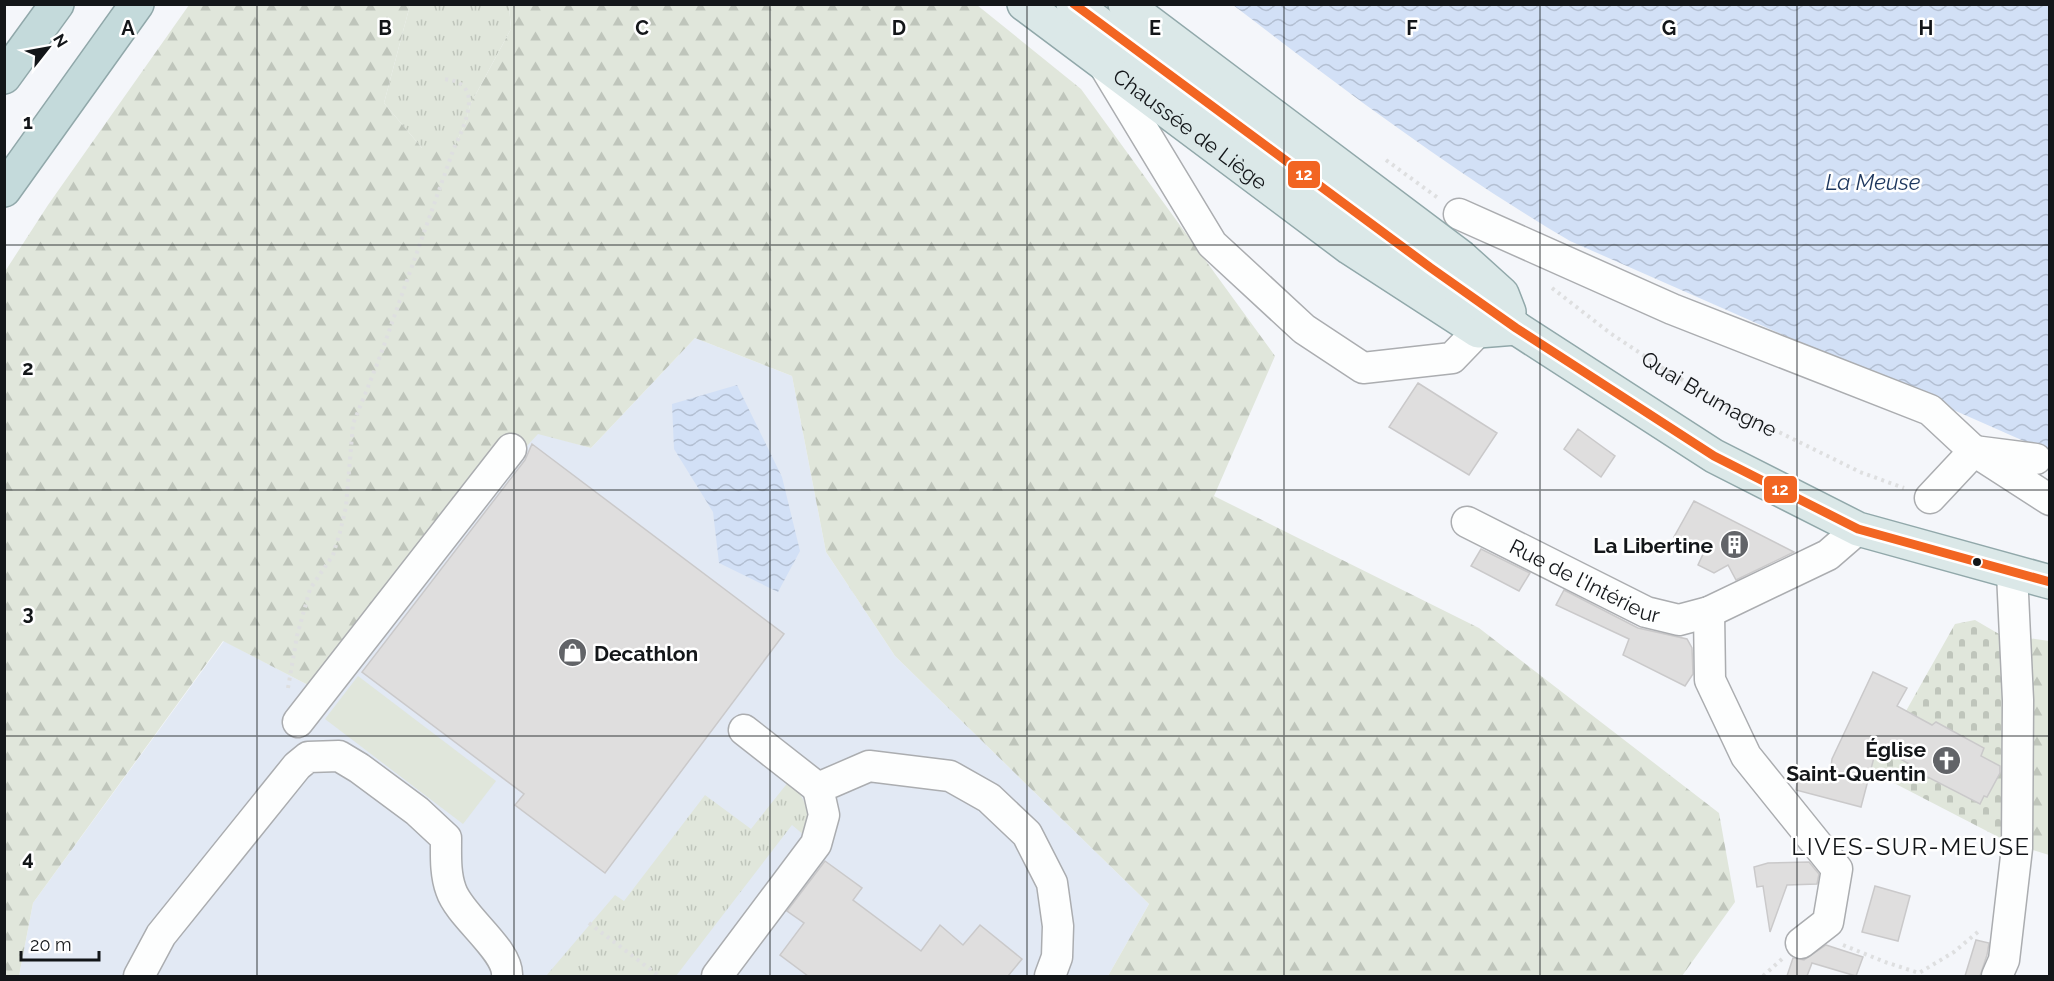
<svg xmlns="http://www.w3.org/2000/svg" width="2054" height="981" font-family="Raleway,sans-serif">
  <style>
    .built { fill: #e2e9f4 }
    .grass { fill: url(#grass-tufts) }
    .forest { fill: url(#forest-firs) }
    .cemetery { fill: url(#cemetery-stones) }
    .pitch { fill: #e0e6db }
    .water { fill: url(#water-waves) }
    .building { fill: #dfdede; stroke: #cac9ca; stroke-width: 1.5 }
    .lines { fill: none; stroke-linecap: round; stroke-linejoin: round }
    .minor-casing { stroke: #abadb0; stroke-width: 33 }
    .major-casing { stroke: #91a8aa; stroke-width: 36 }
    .highway-casing { stroke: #91a8aa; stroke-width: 36 }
    .path { stroke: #dedfe0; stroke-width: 4; stroke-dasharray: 3 4.5; stroke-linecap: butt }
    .minor { stroke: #fdfefe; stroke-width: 30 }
    .major { stroke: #dbe8e8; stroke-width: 33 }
    .highway { stroke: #c4dadb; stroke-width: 33 }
    .bus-1-casing { stroke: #fff; stroke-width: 14 }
    .bus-1 { stroke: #f26522; stroke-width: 9 }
    .grid { fill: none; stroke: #131619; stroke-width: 1.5; stroke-opacity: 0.55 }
    .bus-dot { fill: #131619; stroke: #fff; stroke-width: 2 }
    .labels { text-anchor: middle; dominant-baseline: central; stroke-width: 5; stroke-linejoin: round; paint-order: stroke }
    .street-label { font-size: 21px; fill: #131619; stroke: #fff }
    .poi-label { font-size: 21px; font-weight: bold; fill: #131619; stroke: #fff; text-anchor: end }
    .water-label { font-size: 22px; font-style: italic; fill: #1d365d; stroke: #fff }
    .quarter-label { font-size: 24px; letter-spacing: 1.5px; fill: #131619; stroke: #fff }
    .grid-label { font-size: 20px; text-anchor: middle; font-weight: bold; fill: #131619; stroke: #fff; stroke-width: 5; stroke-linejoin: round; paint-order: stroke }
    .line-badge { stroke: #fff; stroke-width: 2 }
    .badge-label { font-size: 16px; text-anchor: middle; font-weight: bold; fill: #fff }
  </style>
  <defs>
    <pattern id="grass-tufts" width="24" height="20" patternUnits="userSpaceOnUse" patternTransform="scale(1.5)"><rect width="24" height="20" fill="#e0e6db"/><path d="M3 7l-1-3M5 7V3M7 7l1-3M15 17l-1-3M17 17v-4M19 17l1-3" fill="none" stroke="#bfc5bb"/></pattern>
    <pattern id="forest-firs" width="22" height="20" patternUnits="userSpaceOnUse" patternTransform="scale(1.5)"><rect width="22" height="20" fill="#e0e6db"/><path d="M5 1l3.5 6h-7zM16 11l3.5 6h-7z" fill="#bfc5bb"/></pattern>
    <pattern id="cemetery-stones" width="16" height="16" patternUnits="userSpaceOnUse" patternTransform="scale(1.5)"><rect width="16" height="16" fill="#e0e6db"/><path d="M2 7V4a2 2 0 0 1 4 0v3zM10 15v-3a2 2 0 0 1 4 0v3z" fill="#bfc5bb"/></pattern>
    <pattern id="water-waves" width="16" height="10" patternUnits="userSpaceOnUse" patternTransform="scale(1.5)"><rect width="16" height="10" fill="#d2e0f6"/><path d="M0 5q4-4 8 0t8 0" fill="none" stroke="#b3bfd2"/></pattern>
  </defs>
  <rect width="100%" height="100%" fill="#f4f6fa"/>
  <path class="built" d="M 695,338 L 792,376 L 826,552 L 895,656 L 1149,904 L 1108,976 L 19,976 L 33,903 L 224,641 L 308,685 L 538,433 L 591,448 Z"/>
  <path class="grass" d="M 410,5 L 509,5 L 511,29 L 470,105 L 466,121 L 454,148 L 422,148 L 384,103 Z
    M 789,781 C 804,795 814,816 805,836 L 792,825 L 676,976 L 546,976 L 615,895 L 624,901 L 705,795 L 751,829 Z"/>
  <path class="forest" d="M 189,5 L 410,5 L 384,103 L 422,148 L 454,148 L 466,121 L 470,105 L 511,29 L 509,5 L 977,5 L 1081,89 L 1275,356 L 1214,496 L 1479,628 L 1719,813 L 1735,902 L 1682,976 L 1108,976 L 1149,904 L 895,656 L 826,552 L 792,376 L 695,338 L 591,448 L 538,434 L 308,685 L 223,641 L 33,903 L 19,976 L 5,976 L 4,273 L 48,205 Z
    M 1999,634 L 2049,641 L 2049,855 L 2010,843 Z"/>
  <path class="cemetery" d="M 1975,620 L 1999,634 L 2015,775 L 2010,843 L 1863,767 L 1906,711 L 1955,624 Z"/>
  <path class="pitch" d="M 358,676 L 496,781 L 463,824 L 325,719 Z"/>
  <path class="water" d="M 1233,5 L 2049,5 L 2049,452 L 1570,241 C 1451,171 1342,88 1233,5 Z
    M 737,385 L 782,477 L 800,551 L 778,592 L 719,563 L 713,512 L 674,449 L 672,404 Z"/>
  <path class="building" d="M 1418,383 L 1497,433 L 1469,475 L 1389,427 Z
    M 1578,429 L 1615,456 L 1601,477 L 1564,449 Z
    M 532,444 L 784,634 L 605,873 L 515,805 L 524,794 L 362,672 L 525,460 Z
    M 1694,501 L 1794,552 L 1736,580 L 1728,565 L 1714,573 L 1698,565 L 1704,552 L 1674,537 Z
    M 1481,549 L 1530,573 L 1519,591 L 1471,566 Z
    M 1564,590 L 1638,628 L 1687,639 L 1692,648 L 1693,674 L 1685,686 L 1623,655 L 1629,639 L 1556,605 Z
    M 1873,672 L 1907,688 L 1897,706 L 1932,725 L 1936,722 L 1984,748 L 1981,756 L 2000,766 L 2000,773 L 1987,797 L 1984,796 L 1980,804 L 1912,769 L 1913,766 L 1877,746 L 1861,807 L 1796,790 L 1799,770 L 1830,775 L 1832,759 Z
    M 825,861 L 862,888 L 853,900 L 921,951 L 940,925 L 963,945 L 980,925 L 1022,959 L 1008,976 L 808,976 L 780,955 L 804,923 L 787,911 Z
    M 1809,862 L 1819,874 L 1817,884 L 1787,885 L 1770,932 L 1763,886 L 1757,887 L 1754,867 L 1768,863 Z
    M 1875,886 L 1910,896 L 1898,941 L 1862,932 Z
    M 1976,940 L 1989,943 L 1987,955 L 1980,976 L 1965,976 Z
    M 1826,945 L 1863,957 L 1856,976 L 1812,963 L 1807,976 L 1787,976 L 1793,958 L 1804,960 Z"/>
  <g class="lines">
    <defs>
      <g id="minor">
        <path d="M 1105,67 L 1212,244 L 1304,329 L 1363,368 L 1452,358 L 1478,331"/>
        <path d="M 1459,214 L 1672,309 L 1930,410 L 1974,451 L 2050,500"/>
        <path d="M 1930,498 L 1974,451 L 2036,459"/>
        <path id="s2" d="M 1467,522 L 1646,612 L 1679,620 L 1709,612 L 1828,555 L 1858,529"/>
        <path d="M 1709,612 L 1710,680 L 1746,756 L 1837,869 L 1828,922 L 1801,943"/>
        <path d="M 298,722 L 511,449"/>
        <path d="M 744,730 L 818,788"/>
        <path d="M 139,976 L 161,935 L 297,766 L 308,757 L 339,756 L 359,768 L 417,811 L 446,838 C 446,855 445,874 451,890 C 460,917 509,950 507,976"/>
        <path d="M 717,976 L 816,844 L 824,815 L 818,788 L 869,766 L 950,776 L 989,798 L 1027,834 L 1052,883 L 1058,926 L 1057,957 L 1050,976"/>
        <path d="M 1997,976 L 2004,960 L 2017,848 L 2018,700 L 2012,573"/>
      </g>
      <g id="major">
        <path id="s3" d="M 1024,4 L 1350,248 L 1478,331 L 1516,328"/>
        <path d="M 1073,4 L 1431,268 L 1516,328 L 1714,456 L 1858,529 L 2050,582"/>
        <path d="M 1125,4 L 1461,257 L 1502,294 L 1509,312"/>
      </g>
      <path id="highway" d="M 4,77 L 57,4
        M 4,190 L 137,4"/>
    </defs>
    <use href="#minor" class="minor-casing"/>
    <use href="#major" class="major-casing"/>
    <use href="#highway" class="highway-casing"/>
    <g class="path">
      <path d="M 1386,160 L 1438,198"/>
      <path id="s1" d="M 1552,288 L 1610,333 L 1664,369 L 1730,408 L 1860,472 L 1904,488"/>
      <path d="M 288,688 L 297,636 L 310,589 L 333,555 L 340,532 L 346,507 L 353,424 L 378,362 L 454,148 C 465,125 486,81 443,79"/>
      <path d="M 589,923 L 659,976"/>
      <path d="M 1843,945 L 1885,962 L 1919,973 L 1954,952 L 1979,931"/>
      <path d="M 1763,976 L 1782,959"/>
    </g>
    <use href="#minor" class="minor"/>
    <use href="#major" class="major"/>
    <use href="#highway" class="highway"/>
    <defs>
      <path id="bus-1" d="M 1074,4 L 1431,268 L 1516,328 L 1714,456 L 1858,529 L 2050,582"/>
    </defs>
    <use href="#bus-1" class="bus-1-casing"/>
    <use href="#bus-1" class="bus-1"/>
  </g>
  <path class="grid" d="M 257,4 L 257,976M 514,4 L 514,976M 770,4 L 770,976M 1027,4 L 1027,976M 1284,4 L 1284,976M 1540,4 L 1540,976M 1797,4 L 1797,976M 4,245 L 2050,245M 4,490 L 2050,490M 4,736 L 2050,736"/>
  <defs>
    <symbol id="building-disc" viewBox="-11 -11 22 22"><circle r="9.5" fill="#626468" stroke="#fff"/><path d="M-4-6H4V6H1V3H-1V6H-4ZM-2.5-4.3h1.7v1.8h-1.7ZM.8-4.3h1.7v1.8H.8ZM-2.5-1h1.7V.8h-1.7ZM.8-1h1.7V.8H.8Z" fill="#fff"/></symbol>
    <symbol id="shop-disc" viewBox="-11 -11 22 22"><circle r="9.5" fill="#626468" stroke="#fff"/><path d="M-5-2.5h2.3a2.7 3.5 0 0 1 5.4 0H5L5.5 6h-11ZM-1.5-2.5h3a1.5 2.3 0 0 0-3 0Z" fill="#fff"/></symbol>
    <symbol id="church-disc" viewBox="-11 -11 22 22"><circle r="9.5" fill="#626468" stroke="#fff"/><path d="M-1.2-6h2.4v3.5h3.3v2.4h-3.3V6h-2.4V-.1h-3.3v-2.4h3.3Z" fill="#fff"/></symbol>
  </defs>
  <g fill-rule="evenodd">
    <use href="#building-disc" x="1718" y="528" width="33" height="33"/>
    <use href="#shop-disc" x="556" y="636" width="33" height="33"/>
    <use href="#church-disc" x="1930" y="744" width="33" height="33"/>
  </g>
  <circle class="bus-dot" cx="1977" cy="562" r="5"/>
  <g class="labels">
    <g class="street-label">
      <text stroke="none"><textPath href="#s3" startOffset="208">Chaussée de Liège</textPath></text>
      <text stroke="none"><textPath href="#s1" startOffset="190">Quai Brumagne</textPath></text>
      <text stroke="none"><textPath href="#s2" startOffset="132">Rue de l'Intérieur</textPath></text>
    </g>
    <g class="poi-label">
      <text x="1713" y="545">La Libertine</text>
      <text x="594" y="653" text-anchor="start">Decathlon</text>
      <text x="1926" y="749">Église<tspan x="1926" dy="24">Saint-Quentin</tspan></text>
    </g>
    <g class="water-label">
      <text x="1873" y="182">La Meuse</text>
    </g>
    <g class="quarter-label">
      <text x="1911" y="846">LIVES-SUR-MEUSE</text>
    </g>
  </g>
  <g class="grid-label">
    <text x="128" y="35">A</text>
    <text x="385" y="35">B</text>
    <text x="642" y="35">C</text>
    <text x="899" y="35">D</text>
    <text x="1155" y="35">E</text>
    <text x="1412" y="35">F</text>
    <text x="1669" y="35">G</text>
    <text x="1926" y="35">H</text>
    <text x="28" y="129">1</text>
    <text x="28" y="375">2</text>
    <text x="28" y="620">3</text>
    <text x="28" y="865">4</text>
  </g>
  <g class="line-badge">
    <rect x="1287" y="160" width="34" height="29" rx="6" fill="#f26522"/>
    <rect x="1763" y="475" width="35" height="29" rx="6" fill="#f26522"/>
  </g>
  <g class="badge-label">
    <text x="1304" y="180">12</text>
    <text x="1780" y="495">12</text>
  </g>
  <rect width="2054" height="981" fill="none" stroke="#131619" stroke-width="12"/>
  <g transform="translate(48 48) rotate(59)" stroke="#ffffff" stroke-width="4.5" paint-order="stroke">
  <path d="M0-4.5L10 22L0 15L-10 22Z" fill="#131619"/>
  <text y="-9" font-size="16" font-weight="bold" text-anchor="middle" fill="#131619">N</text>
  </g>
  <path d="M21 951v9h78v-9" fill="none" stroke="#131619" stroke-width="3"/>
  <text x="30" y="951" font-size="18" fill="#131619" stroke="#ffffff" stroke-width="4.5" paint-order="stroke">20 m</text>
</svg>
